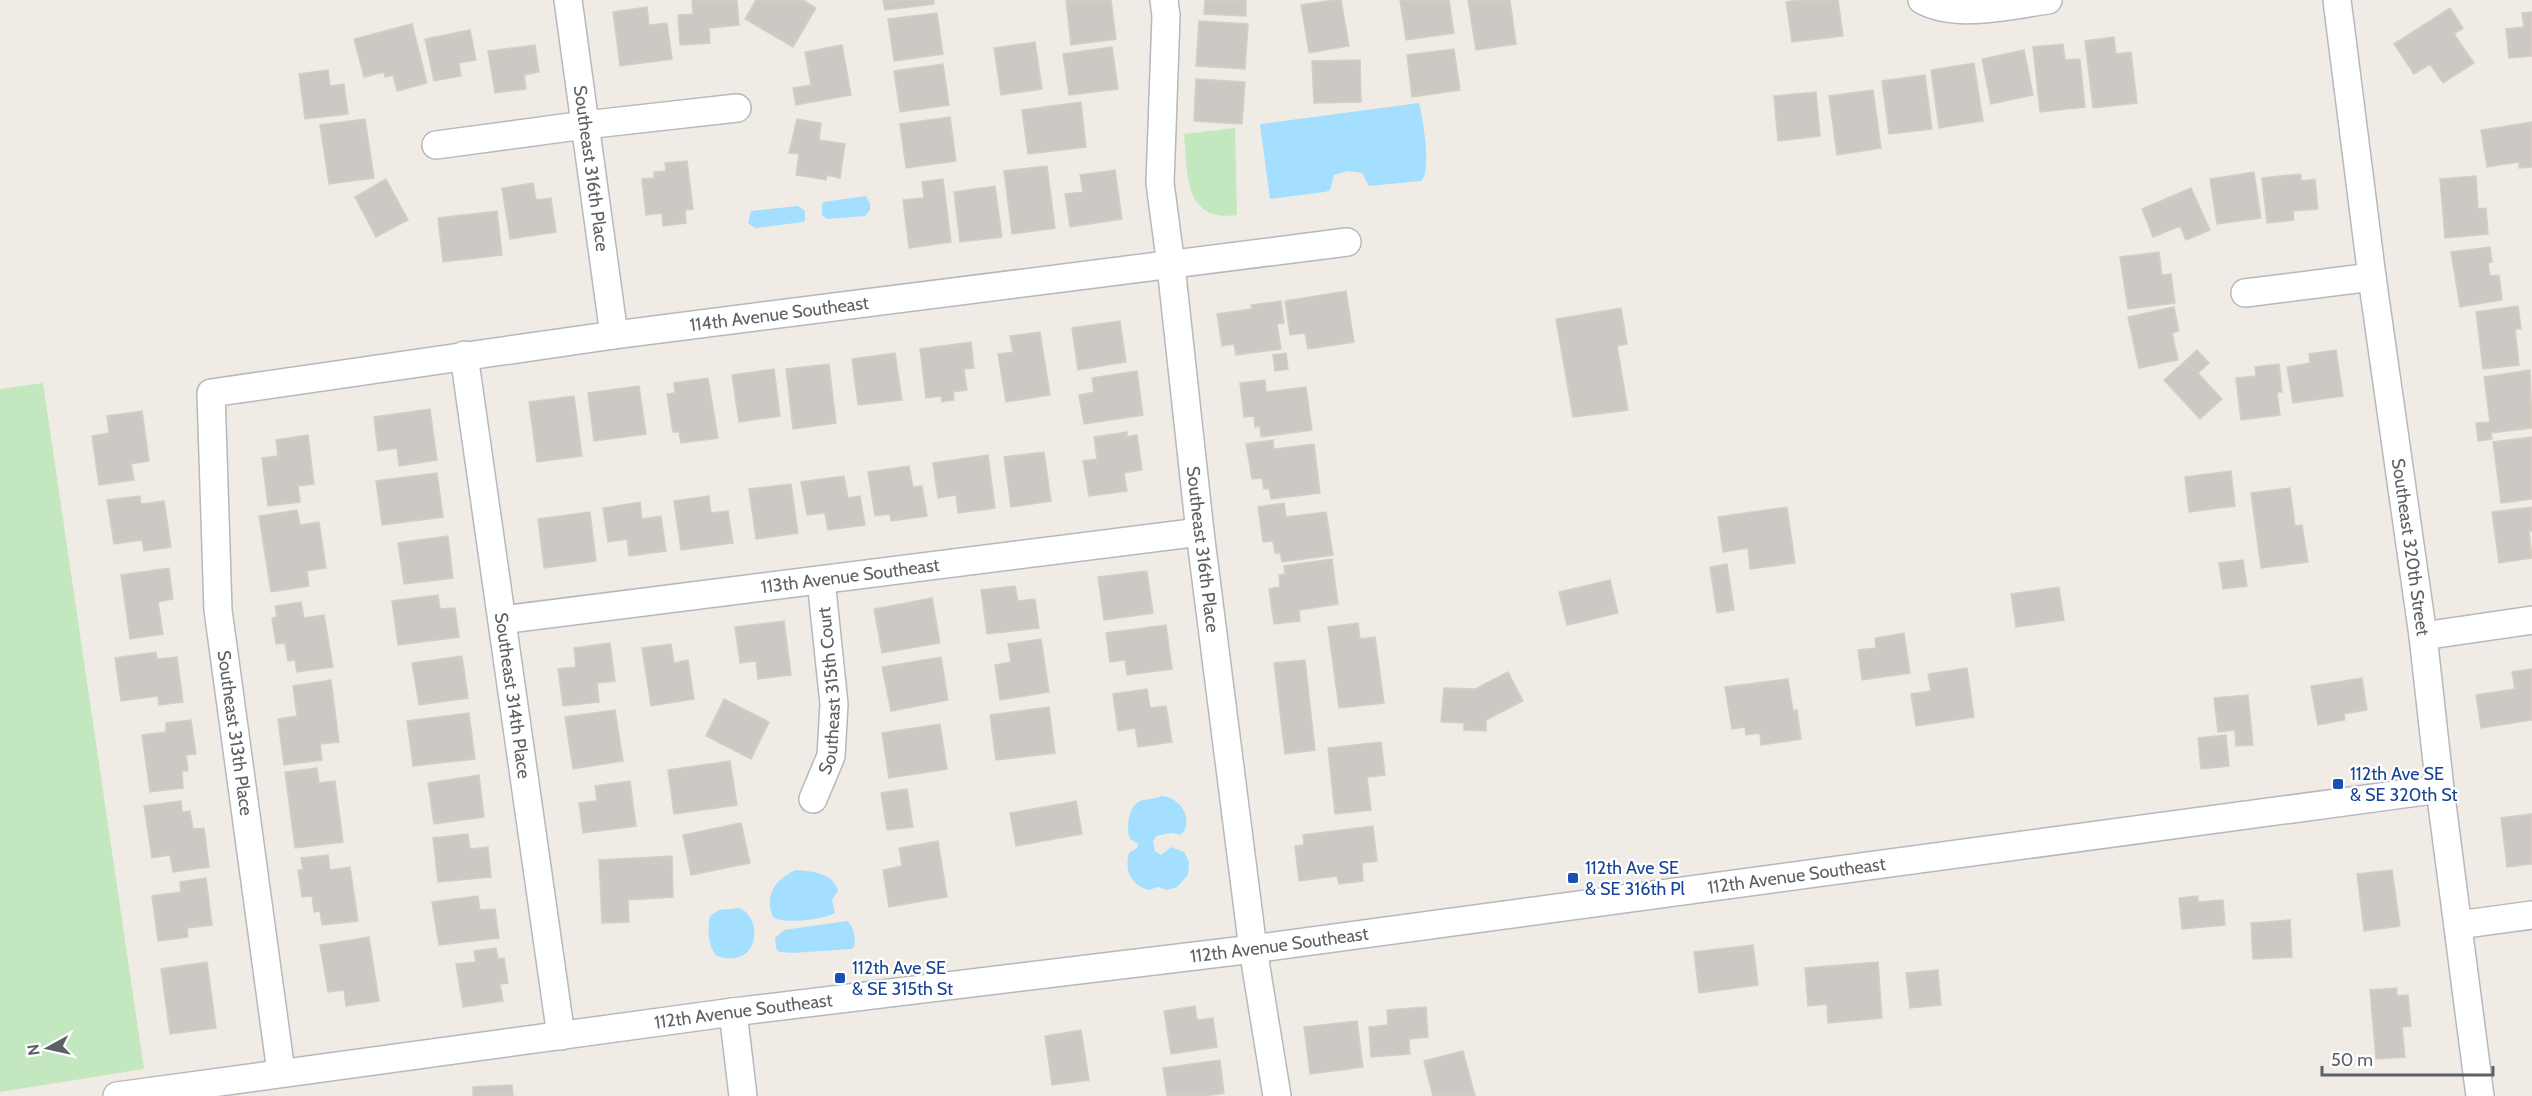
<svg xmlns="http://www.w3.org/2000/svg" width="2532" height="1096" font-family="Cabin,sans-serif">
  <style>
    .green { fill: #c3e8c0 }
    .water { fill: #a5dfff }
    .building { fill: #ccc9c4; stroke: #d5cec2; stroke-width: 1.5 }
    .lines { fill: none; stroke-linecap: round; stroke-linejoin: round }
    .minor-casing { stroke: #b5b8bc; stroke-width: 30 }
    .minor { stroke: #fff; stroke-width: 27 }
    .transit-dot { fill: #1a4fb4; stroke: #fff; stroke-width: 2 }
    .labels { text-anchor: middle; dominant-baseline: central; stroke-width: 4.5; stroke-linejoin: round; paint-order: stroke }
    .street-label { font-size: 18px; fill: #5c6166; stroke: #fff }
    .transit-label { font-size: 18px; fill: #164399; stroke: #fff; text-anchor: start }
  </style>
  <rect width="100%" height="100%" fill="#f0ece5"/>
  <path class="green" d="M 1235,128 L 1237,215 C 1183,223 1188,172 1184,134 Z
    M 43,383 L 144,1069 L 0,1092 L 0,389 Z"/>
  <path class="water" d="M 1419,103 C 1423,117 1432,173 1421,181 L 1369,186 L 1362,173 L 1348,171 L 1334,175 L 1330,190 L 1325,192 L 1270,199 L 1260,124 Z
    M 866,196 L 870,203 L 870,210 L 865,216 L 827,219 L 822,215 L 822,204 L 824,202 Z
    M 798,206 L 805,211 L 805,220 L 803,222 L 755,228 L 748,223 L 751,211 Z
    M 1161,796 C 1180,796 1195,820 1181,835 L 1171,833 L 1156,836 L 1153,842 L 1155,851 L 1161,855 L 1171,847 L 1184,852 L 1189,862 L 1188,875 L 1177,887 L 1167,890 L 1158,887 L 1149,890 C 1131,886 1124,870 1129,853 L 1137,848 L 1138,844 L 1130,839 C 1126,829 1128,809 1138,802 C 1145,798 1154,800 1161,796 Z
    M 796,870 C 811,871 834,873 838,891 L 832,900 L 835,913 C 823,919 784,925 773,917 C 764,896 775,879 796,870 Z
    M 739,908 C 763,916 761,970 717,956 C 708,947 707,928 710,916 L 719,910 Z
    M 847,921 C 854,927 856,939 854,947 L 851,949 L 793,953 L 779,952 L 776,948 L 775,938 L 784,930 Z"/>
  <path class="building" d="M 692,0 L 737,0 L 739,25 L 709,28 L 710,43 L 680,45 L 678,15 L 693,14 Z
    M 756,0 L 803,0 L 816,8 L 793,47 L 745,19 Z
    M 883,0 L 934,0 L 934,4 L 885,10 Z
    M 1066,0 L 1111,0 L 1116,39 L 1071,45 Z
    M 1205,0 L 1246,0 L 1246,16 L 1204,14 Z
    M 1334,0 L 1341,0 L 1349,46 L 1309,53 L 1301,5 Z
    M 1400,0 L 1449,0 L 1454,33 L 1406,40 Z
    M 1468,0 L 1510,0 L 1516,44 L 1476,50 Z
    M 1799,0 L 1838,0 L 1843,36 L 1792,42 L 1786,2 Z
    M 647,7 L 649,25 L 667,23 L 672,59 L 620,66 L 613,12 Z
    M 2450,8 L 2463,28 L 2454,34 L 2474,63 L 2443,83 L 2430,64 L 2414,74 L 2394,44 Z
    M 2532,12 L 2532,56 L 2509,58 L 2506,29 L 2524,27 L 2522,13 Z
    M 937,13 L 943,54 L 894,61 L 888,19 Z
    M 1199,21 L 1248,24 L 1245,69 L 1196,66 Z
    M 412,24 L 427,83 L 397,91 L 393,75 L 385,77 L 384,72 L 364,77 L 354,39 Z
    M 470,30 L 476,60 L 459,63 L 461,76 L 434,81 L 425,39 Z
    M 2114,37 L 2116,54 L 2131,52 L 2137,103 L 2093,108 L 2085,41 Z
    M 1035,42 L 1042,89 L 1001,95 L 994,48 Z
    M 2063,44 L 2065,60 L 2080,59 L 2085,107 L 2040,112 L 2033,47 Z
    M 535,45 L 539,72 L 524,75 L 526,89 L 495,93 L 488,51 Z
    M 842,45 L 851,95 L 796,105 L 793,88 L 811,85 L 805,52 Z
    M 1112,47 L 1118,89 L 1069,95 L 1063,54 Z
    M 1454,49 L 1460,90 L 1412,97 L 1407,55 Z
    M 2024,50 L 2033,95 L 1991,104 L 1982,59 Z
    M 1360,60 L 1361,102 L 1314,103 L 1312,61 Z
    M 1974,63 L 1983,121 L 1939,128 L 1931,70 Z
    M 943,64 L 949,105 L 900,112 L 894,71 Z
    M 328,70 L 330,86 L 344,84 L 348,114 L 305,119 L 299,74 Z
    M 1925,75 L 1932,129 L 1889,134 L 1882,81 Z
    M 1196,79 L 1245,82 L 1242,124 L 1194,121 Z
    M 1873,90 L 1881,148 L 1837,155 L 1829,96 Z
    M 1816,92 L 1820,136 L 1778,141 L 1774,96 Z
    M 1081,102 L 1086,147 L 1028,154 L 1022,110 Z
    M 950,117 L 956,161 L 906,168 L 900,124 Z
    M 365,119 L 374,178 L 329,184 L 320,125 Z
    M 797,119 L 821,123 L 819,140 L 845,144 L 840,178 L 827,175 L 826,180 L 796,175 L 799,154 L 789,153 Z
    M 2532,122 L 2532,167 L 2519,168 L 2519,162 L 2487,167 L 2481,130 Z
    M 687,161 L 693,209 L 685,210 L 686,223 L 663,226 L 662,213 L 646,215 L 642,179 L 654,178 L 654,172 L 666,171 L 665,163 Z
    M 1047,166 L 1055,228 L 1012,234 L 1004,171 Z
    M 1115,170 L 1122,219 L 1070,227 L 1065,194 L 1083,192 L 1080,175 Z
    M 2254,172 L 2261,218 L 2217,224 L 2210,179 Z
    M 2301,174 L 2301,181 L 2315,179 L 2318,209 L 2293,211 L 2294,220 L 2267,223 L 2262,178 Z
    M 2476,176 L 2478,209 L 2486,208 L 2488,234 L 2445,238 L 2440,179 Z
    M 386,179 L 408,220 L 376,237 L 355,197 Z
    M 943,179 L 951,242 L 909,248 L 903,200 L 924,198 L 922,182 Z
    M 533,183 L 536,200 L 551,198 L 556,232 L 510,239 L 502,188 Z
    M 995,186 L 1002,237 L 960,242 L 954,192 Z
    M 2191,188 L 2210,230 L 2186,240 L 2180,226 L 2153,237 L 2142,209 Z
    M 497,211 L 502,255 L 443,262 L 438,218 Z
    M 2490,247 L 2492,262 L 2488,263 L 2490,276 L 2499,275 L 2502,300 L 2460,307 L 2451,252 Z
    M 2159,252 L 2162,275 L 2171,274 L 2175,303 L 2128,309 L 2120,257 Z
    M 1346,291 L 1354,342 L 1308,349 L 1305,333 L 1290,335 L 1285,301 Z
    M 1281,301 L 1284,323 L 1277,324 L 1281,349 L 1236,355 L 1234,344 L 1222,346 L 1217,314 L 1252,309 L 1251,305 Z
    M 2518,306 L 2521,329 L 2515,329 L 2519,365 L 2483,369 L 2476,312 Z
    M 2174,307 L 2179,331 L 2172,333 L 2178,360 L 2139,368 L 2128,317 Z
    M 1621,308 L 1627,344 L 1617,346 L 1628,410 L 1573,417 L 1556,319 Z
    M 1120,321 L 1126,362 L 1078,370 L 1072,328 Z
    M 1040,332 L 1050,395 L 1006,402 L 998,354 L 1013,352 L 1010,336 Z
    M 971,342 L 974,368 L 964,369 L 967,390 L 953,392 L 954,400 L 942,402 L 941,396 L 926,398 L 920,349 Z
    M 2197,350 L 2209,363 L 2198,373 L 2222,399 L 2200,419 L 2164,380 Z
    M 2336,350 L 2343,396 L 2293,403 L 2287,367 L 2310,363 L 2309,354 Z
    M 895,353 L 902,400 L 858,405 L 852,359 Z
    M 1286,353 L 1288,369 L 1275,371 L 1273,355 Z
    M 829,364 L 836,423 L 793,429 L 786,369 Z
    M 2279,364 L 2282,392 L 2277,392 L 2280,415 L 2241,420 L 2236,378 L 2256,376 L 2255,367 Z
    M 774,369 L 780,416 L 739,422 L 732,375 Z
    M 2530,370 L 2532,428 L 2491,433 L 2492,439 L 2478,441 L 2476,423 L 2490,422 L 2484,377 Z
    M 1137,371 L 1143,415 L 1084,424 L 1079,395 L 1094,392 L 1092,378 Z
    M 708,378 L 718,438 L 681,443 L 679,432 L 673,432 L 667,394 L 675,393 L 674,383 Z
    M 1265,380 L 1266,392 L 1306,387 L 1312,430 L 1261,437 L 1260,426 L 1255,427 L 1254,416 L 1244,417 L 1240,383 Z
    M 639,386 L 646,434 L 594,441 L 588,393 Z
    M 574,396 L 582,456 L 537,462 L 529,402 Z
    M 430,409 L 437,460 L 399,466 L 397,448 L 378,451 L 374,417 Z
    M 142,411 L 149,461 L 131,464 L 134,480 L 99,485 L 92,436 L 109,433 L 107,416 Z
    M 1127,432 L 1127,437 L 1137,435 L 1142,470 L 1124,473 L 1127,491 L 1089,496 L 1083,461 L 1097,459 L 1094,437 Z
    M 308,435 L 314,484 L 298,486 L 300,502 L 268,506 L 262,458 L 278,456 L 276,440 Z
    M 2532,437 L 2532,499 L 2501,503 L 2493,442 Z
    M 1273,440 L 1274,449 L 1314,444 L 1320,493 L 1271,499 L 1269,488 L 1264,489 L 1262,478 L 1252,479 L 1246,444 Z
    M 1044,452 L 1051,501 L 1011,507 L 1004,457 Z
    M 988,455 L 995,508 L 958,513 L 956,495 L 938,498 L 933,463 Z
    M 909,466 L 913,487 L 922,486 L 927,516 L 891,521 L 890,514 L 875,516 L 868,472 Z
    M 2231,471 L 2235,506 L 2189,512 L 2185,477 Z
    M 437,473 L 443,517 L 382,525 L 376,481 Z
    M 844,476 L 848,498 L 860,496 L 865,525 L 828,530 L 825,513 L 807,515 L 801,482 Z
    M 791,484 L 798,533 L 756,539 L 749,489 Z
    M 2290,488 L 2295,526 L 2302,525 L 2308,562 L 2261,568 L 2251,493 Z
    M 140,496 L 141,504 L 164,501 L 171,547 L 144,551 L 142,540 L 114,544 L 107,500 Z
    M 709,496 L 711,513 L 728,511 L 733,543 L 681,550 L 674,501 Z
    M 640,502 L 642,519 L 661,516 L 666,551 L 629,556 L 627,539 L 608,542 L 603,508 Z
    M 1284,503 L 1286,517 L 1326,512 L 1333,555 L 1282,562 L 1280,553 L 1275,553 L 1273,541 L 1263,542 L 1258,507 Z
    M 1787,507 L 1795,563 L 1750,569 L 1748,548 L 1723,552 L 1718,517 Z
    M 2532,507 L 2532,531 L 2529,531 L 2532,558 L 2499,563 L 2492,512 Z
    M 297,510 L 300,525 L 319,522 L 326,568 L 307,571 L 309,586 L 271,592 L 259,516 Z
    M 590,512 L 596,561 L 544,568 L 538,519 Z
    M 448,536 L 453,578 L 404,584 L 398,543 Z
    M 1332,559 L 1338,604 L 1299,610 L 1300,621 L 1274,624 L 1269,589 L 1280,587 L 1279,575 L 1285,574 L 1284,566 Z
    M 2243,560 L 2247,586 L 2223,589 L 2219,563 Z
    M 1727,564 L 1734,610 L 1717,613 L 1710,567 Z
    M 169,568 L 173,599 L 158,602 L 163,634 L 130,639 L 121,575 Z
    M 1147,571 L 1153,613 L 1104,620 L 1098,577 Z
    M 1610,580 L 1618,613 L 1567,625 L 1559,592 Z
    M 1015,586 L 1018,601 L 1035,599 L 1039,628 L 987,634 L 981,590 Z
    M 2059,587 L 2064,620 L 2016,627 L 2011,594 Z
    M 438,595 L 440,609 L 455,608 L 459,637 L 398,645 L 392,601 Z
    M 932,598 L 940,643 L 882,653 L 874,609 Z
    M 301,602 L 304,618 L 324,615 L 333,667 L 297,672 L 295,660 L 288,661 L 285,643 L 276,644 L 272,618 L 277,617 L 275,606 Z
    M 784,621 L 791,675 L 758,679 L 756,661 L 740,663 L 735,627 Z
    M 1358,623 L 1360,639 L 1375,637 L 1384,703 L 1339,708 L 1328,627 Z
    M 1166,625 L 1172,669 L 1127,675 L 1125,660 L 1110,662 L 1106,633 Z
    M 1904,633 L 1910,673 L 1862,680 L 1858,650 L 1876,648 L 1875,638 Z
    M 1041,639 L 1049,692 L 1000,700 L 995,665 L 1011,662 L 1008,644 Z
    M 610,643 L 615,681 L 597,683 L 599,702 L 563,706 L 558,669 L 576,667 L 574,648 Z
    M 671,644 L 674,663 L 688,660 L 694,699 L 651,706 L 642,648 Z
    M 156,652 L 157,659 L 177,657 L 183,702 L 159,705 L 158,696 L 121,701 L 115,658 Z
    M 462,656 L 468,698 L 419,705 L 412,663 Z
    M 941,657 L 948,700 L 891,711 L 882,667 Z
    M 1305,660 L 1315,750 L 1285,754 L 1274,663 Z
    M 1967,668 L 1974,717 L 1916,726 L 1911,694 L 1931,691 L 1928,674 Z
    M 2532,669 L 2532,720 L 2481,728 L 2476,695 L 2515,689 L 2512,672 Z
    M 1508,672 L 1523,701 L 1486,720 L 1486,731 L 1464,730 L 1464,723 L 1441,722 L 1444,688 L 1475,689 Z
    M 2362,678 L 2367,710 L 2344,714 L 2345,720 L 2318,725 L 2311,686 Z
    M 1788,679 L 1793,711 L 1797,710 L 1801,739 L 1761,745 L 1760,733 L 1746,735 L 1745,727 L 1732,729 L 1725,687 Z
    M 331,680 L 339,742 L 320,744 L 322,760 L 284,765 L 278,719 L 297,716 L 293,686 Z
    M 1147,689 L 1150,708 L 1166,706 L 1172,742 L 1138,747 L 1135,728 L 1118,731 L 1113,694 Z
    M 2248,695 L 2253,745 L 2236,746 L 2235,730 L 2218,732 L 2214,698 Z
    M 724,699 L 769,722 L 751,759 L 706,736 Z
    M 1049,707 L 1055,753 L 996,760 L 990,715 Z
    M 615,710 L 623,761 L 573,769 L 565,717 Z
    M 469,713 L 475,759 L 413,766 L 407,721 Z
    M 191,720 L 196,754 L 186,755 L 188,771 L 182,771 L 183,788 L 150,792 L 142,735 L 166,732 L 166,723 Z
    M 940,724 L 947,769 L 889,778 L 882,733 Z
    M 2226,735 L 2229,766 L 2201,769 L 2198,738 Z
    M 1381,742 L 1385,775 L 1367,777 L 1371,810 L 1335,814 L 1328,748 Z
    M 730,761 L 737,805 L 674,814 L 668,770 Z
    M 317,768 L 319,783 L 335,781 L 343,842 L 295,848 L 285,772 Z
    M 479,775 L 484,817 L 434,824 L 428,783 Z
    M 630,781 L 636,826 L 583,833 L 579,803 L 597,801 L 595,786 Z
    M 907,789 L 913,827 L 887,830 L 881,793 Z
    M 181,801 L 182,812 L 190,811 L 193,829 L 204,828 L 209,867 L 173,872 L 170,855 L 152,858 L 144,806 Z
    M 1076,801 L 1082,834 L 1016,846 L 1010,813 Z
    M 2532,814 L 2532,864 L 2507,867 L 2501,818 Z
    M 741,823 L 750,863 L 691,875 L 683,835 Z
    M 1373,826 L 1377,861 L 1362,863 L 1363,881 L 1339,884 L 1337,876 L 1299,881 L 1295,846 L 1304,845 L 1303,835 Z
    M 468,834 L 470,849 L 488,847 L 491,877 L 438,882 L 433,838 Z
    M 938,841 L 947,897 L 889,907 L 883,870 L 902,866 L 899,848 Z
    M 328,855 L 330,870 L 350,867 L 358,921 L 322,925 L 320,911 L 314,912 L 312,896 L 302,897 L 298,870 L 303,870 L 301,858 Z
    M 672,856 L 673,897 L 628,900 L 629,922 L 602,923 L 599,860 Z
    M 2392,870 L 2400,926 L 2364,931 L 2357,874 Z
    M 206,878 L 212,925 L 187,928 L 188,937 L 158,941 L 152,896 L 181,892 L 180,882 Z
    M 478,896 L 480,910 L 495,909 L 499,938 L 439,945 L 432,902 Z
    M 2198,896 L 2198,902 L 2223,900 L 2225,925 L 2182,929 L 2179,898 Z
    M 2290,920 L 2292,957 L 2253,959 L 2251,923 Z
    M 369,937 L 379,1001 L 346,1006 L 344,990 L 328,992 L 320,945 Z
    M 1753,945 L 1758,985 L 1699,993 L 1694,952 Z
    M 496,948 L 498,959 L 504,958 L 508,983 L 500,984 L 503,1001 L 463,1007 L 456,964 L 476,962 L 474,951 Z
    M 207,962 L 216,1028 L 170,1034 L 161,969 Z
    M 1878,962 L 1882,1018 L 1828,1023 L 1827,1004 L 1808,1006 L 1805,968 Z
    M 1938,970 L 1941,1005 L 1910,1008 L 1906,973 Z
    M 2397,988 L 2397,996 L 2408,995 L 2411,1026 L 2402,1027 L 2405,1057 L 2376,1059 L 2370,990 Z
    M 1195,1006 L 1197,1020 L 1213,1018 L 1217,1047 L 1171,1054 L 1164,1011 Z
    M 1426,1007 L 1428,1037 L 1409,1039 L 1410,1054 L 1371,1057 L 1369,1027 L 1388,1025 L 1387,1010 Z
    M 1357,1021 L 1363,1067 L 1310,1074 L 1304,1027 Z
    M 1081,1030 L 1089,1080 L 1052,1085 L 1045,1036 Z
    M 1463,1051 L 1475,1096 L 1433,1096 L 1424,1061 Z
    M 1220,1060 L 1224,1093 L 1205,1096 L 1167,1096 L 1163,1068 Z
    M 512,1085 L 513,1096 L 473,1096 L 473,1087 Z"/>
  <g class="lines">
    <defs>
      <g id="minor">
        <path id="s1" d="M 568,0 L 614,335"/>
        <path id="s2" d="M 1164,0 L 1166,16 L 1160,183 L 1171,266 L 1200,532 L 1253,949 L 1277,1096"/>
        <path d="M 1922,0 C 1956,19 2011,5 2048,0"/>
        <path id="s3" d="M 2337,0 L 2372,277 L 2423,636 L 2440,789 L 2480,1096"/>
        <path d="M 436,145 L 585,125 L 737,108"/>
        <path d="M 2245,293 L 2372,277"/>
        <path id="s4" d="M 464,355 L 561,1036"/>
        <path id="s5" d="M 502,620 L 1200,532"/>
        <path d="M 2423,636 L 2532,620"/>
        <path id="s6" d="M 813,799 L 831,756 L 834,704 L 821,580"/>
        <path d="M 2458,925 L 2532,915"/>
        <path d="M 733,1012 L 743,1096"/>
        <path id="s7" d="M 281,1072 L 218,610 L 211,393 L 614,335 L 1347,242"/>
        <path id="s8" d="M 117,1096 L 733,1012 L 1253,949 L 2440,789"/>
      </g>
    </defs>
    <use href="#minor" class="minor-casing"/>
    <use href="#minor" class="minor"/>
  </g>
  <g class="transit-dot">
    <rect x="2332" y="778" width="12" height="12" rx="3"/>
    <rect x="1567" y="872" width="12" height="12" rx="3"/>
    <rect x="834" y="972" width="12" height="12" rx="3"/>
  </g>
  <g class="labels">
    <g class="street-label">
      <text stroke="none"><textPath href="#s1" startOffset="170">Southeast 316th Place</textPath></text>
      <text stroke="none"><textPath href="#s7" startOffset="1257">114th Avenue Southeast</textPath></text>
      <text stroke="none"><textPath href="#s3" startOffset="552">Southeast 320th Street</textPath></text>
      <text stroke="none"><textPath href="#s2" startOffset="552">Southeast 316th Place</textPath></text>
      <text stroke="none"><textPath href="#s5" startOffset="351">113th Avenue Southeast</textPath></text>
      <text stroke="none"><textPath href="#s6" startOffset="112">Southeast 315th Court</textPath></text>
      <text stroke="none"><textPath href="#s4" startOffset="344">Southeast 314th Place</textPath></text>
      <text transform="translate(235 733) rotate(82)">Southeast 313th Place</text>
      <text stroke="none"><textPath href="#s8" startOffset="1694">112th Avenue Southeast</textPath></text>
      <text stroke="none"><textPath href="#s8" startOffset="1172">112th Avenue Southeast</textPath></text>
      <text stroke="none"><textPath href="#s8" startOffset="632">112th Avenue Southeast</textPath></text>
    </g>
    <g class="transit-label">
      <text x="2350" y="774">112th Ave SE<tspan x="2350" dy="21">&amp; SE 320th St</tspan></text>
      <text x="1585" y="868">112th Ave SE<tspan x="1585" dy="21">&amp; SE 316th Pl</tspan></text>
      <text x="852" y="968">112th Ave SE<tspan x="852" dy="21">&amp; SE 315th St</tspan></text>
    </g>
  </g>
  <g transform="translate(48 1048) rotate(262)" stroke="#ffffff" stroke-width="4.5" paint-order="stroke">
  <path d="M0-4.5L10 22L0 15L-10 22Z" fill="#5c6166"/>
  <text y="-9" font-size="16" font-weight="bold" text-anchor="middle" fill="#5c6166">N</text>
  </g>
  <path d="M2322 1066v9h171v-9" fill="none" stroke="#5c6166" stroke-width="3"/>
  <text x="2331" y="1066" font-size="18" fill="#5c6166" stroke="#ffffff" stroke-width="4.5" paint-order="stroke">50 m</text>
</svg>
